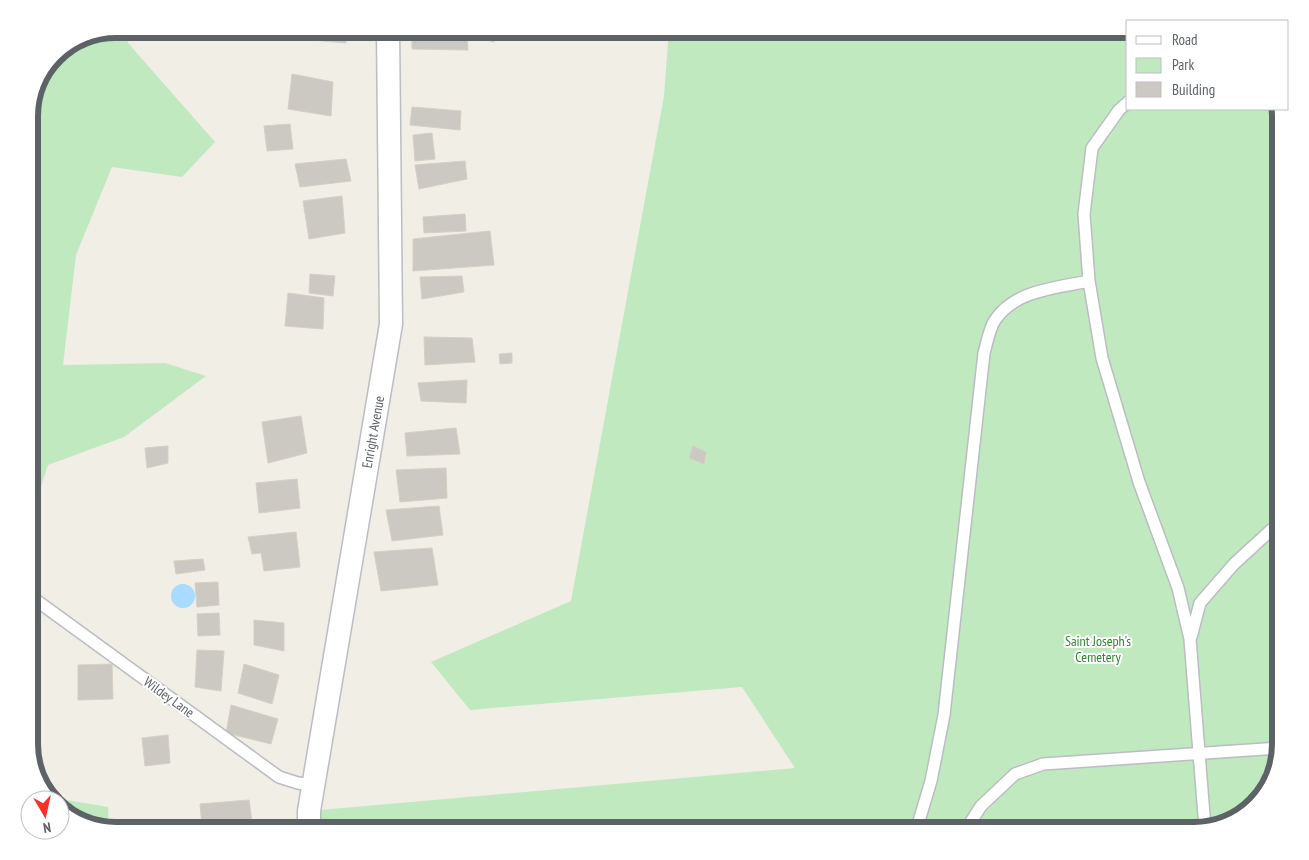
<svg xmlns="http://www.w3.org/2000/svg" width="1309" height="860" font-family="'PT Sans Narrow',sans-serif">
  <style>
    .green { fill: #c1e9c0 }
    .water { fill: #a7dbff }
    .building { fill: #ccc8c2; stroke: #d6cfc3 }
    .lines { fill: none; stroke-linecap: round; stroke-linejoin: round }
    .service-casing { stroke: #babdc2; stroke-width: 14 }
    .minor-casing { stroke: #babdc2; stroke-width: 25 }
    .service { stroke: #fff; stroke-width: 11 }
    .minor { stroke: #fff; stroke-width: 22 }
    .labels { text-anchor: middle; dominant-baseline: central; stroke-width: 4; stroke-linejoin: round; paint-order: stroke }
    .street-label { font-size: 14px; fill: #5d6267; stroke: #fff }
    .park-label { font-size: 14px; fill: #2f8430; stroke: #fff }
    .rim { fill: none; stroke: #5d6267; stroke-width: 6 }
  </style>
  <rect width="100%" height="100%" fill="#f0eee5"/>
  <path class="green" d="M 116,29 L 128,29 L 128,43 L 215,142 L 182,177 L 112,167 L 76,255 L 63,365 L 165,363 L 206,376 L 124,437 L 48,465 L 29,523 L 29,111 L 55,54 L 83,35 Z
    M 669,29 L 1128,29 L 1128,109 L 1278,109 L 1280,116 L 1280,744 L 1266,792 L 1236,820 L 1193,831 L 309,831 L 309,811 L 795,768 L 742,687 L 470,710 L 431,662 L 571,601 L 664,96 Z
    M 49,797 L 108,807 L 109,829 L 68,817 L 60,808 L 60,800 L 52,800 Z"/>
  <path class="water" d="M171 596a12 12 0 1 1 24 0a12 12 0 1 1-24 0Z"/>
  <path class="building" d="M 279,29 L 345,29 L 346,43 L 278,37 Z
    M 412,29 L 455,29 L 456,36 L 467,36 L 468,50 L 412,49 Z
    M 485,29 L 497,31 L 494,42 L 483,39 Z
    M 292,74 L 333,82 L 331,116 L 288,109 Z
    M 412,107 L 461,111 L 460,130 L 410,125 Z
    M 290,124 L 293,149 L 267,151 L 264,126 Z
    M 432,133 L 435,159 L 415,161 L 413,135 Z
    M 346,159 L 351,181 L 300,187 L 295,164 Z
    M 465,161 L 467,179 L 419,189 L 415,165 Z
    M 342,196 L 345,233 L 309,239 L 303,201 Z
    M 465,214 L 466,231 L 424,233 L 423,217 Z
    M 490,231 L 494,265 L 413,271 L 413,239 Z
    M 310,274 L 335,276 L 333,296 L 309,293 Z
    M 462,276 L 464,292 L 422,299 L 420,277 Z
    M 288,293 L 324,298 L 323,329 L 285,326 Z
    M 424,337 L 472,338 L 475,362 L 425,365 Z
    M 512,353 L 512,363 L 500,364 L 499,354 Z
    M 467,380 L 466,403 L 421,401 L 418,383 Z
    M 301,416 L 307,453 L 268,463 L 262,422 Z
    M 456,428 L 460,454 L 407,456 L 405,433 Z
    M 168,446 L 168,463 L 147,468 L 145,448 Z
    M 693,446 L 706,452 L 704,464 L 689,458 Z
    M 446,468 L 447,498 L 400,502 L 396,470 Z
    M 297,479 L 300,508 L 259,513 L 256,483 Z
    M 439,506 L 443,535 L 392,541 L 386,510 Z
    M 296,532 L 300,567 L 264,571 L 261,553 L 252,554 L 248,537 Z
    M 432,548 L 438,585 L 381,591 L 374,552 Z
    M 203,559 L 205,570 L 176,574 L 174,561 Z
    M 218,582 L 219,605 L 197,607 L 195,583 Z
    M 219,613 L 220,635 L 198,636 L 197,614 Z
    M 254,620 L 284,623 L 284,651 L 254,645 Z
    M 197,650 L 224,651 L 221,691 L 195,687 Z
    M 112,664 L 113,699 L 78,700 L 78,665 Z
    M 244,664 L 279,675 L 272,704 L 238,693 Z
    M 231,705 L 278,719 L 271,744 L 226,733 Z
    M 168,735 L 170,763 L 145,766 L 142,738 Z
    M 249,800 L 252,822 L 202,826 L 200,804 Z"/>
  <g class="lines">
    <defs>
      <path id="service" d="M 1128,102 L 1119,110 L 1092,148 L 1084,214 L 1089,281 L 1102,358 L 1139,482 L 1178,588 L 1190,639 L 1205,828
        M 29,595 L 279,777 L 298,783 L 314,785
        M 1191,637 L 1200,603 L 1234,564 L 1271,530 L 1280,524
        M 916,831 L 931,781 L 944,715 L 984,353 C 987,343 989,329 995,320 C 1015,290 1056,288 1089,281
        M 965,831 L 981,806 L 1015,774 L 1043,764 L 1279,748"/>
      <path id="minor" d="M 309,831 L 309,811 L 391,324 L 388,29"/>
    </defs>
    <use href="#service" class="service-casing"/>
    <use href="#minor" class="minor-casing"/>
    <use href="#service" class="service"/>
    <use href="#minor" class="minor"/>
  </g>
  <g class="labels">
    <g class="street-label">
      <text transform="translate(373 432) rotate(-80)">Enright Avenue</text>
      <text transform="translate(169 697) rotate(36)">Wildey Lane</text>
    </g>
    <g class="park-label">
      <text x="1098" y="641">Saint Joseph’s<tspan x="1098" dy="16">Cemetery</tspan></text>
    </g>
  </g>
  <path d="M0 0H1309V860H0ZM116 38H1194A78 78 0 0 1 1272 116V744A78 78 0 0 1 1194 822H116A78 78 0 0 1 38 744V116A78 78 0 0 1 116 38Z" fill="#fff" fill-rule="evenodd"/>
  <path class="rim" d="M116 38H1194A78 78 0 0 1 1272 116V744A78 78 0 0 1 1194 822H116A78 78 0 0 1 38 744V116A78 78 0 0 1 116 38Z"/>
  <rect x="1126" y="20" width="162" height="90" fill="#ffffff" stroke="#bec0c2"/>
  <rect x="1136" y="36" width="25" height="8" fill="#ffffff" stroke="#bec0c2"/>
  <text x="1172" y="45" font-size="15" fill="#5d6267">Road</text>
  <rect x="1136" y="58" width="25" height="15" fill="#c1e9c0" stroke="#bec0c2"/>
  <text x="1172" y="70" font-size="15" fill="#5d6267">Park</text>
  <rect x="1136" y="82" width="25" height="15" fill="#ccc8c2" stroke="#bec0c2"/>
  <text x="1172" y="95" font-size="15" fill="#5d6267">Building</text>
  <g transform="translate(45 815) rotate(171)"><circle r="24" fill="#ffffff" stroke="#bec0c2"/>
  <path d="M0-4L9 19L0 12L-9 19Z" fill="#f53226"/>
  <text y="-8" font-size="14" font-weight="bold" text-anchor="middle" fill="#5d6267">N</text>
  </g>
</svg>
